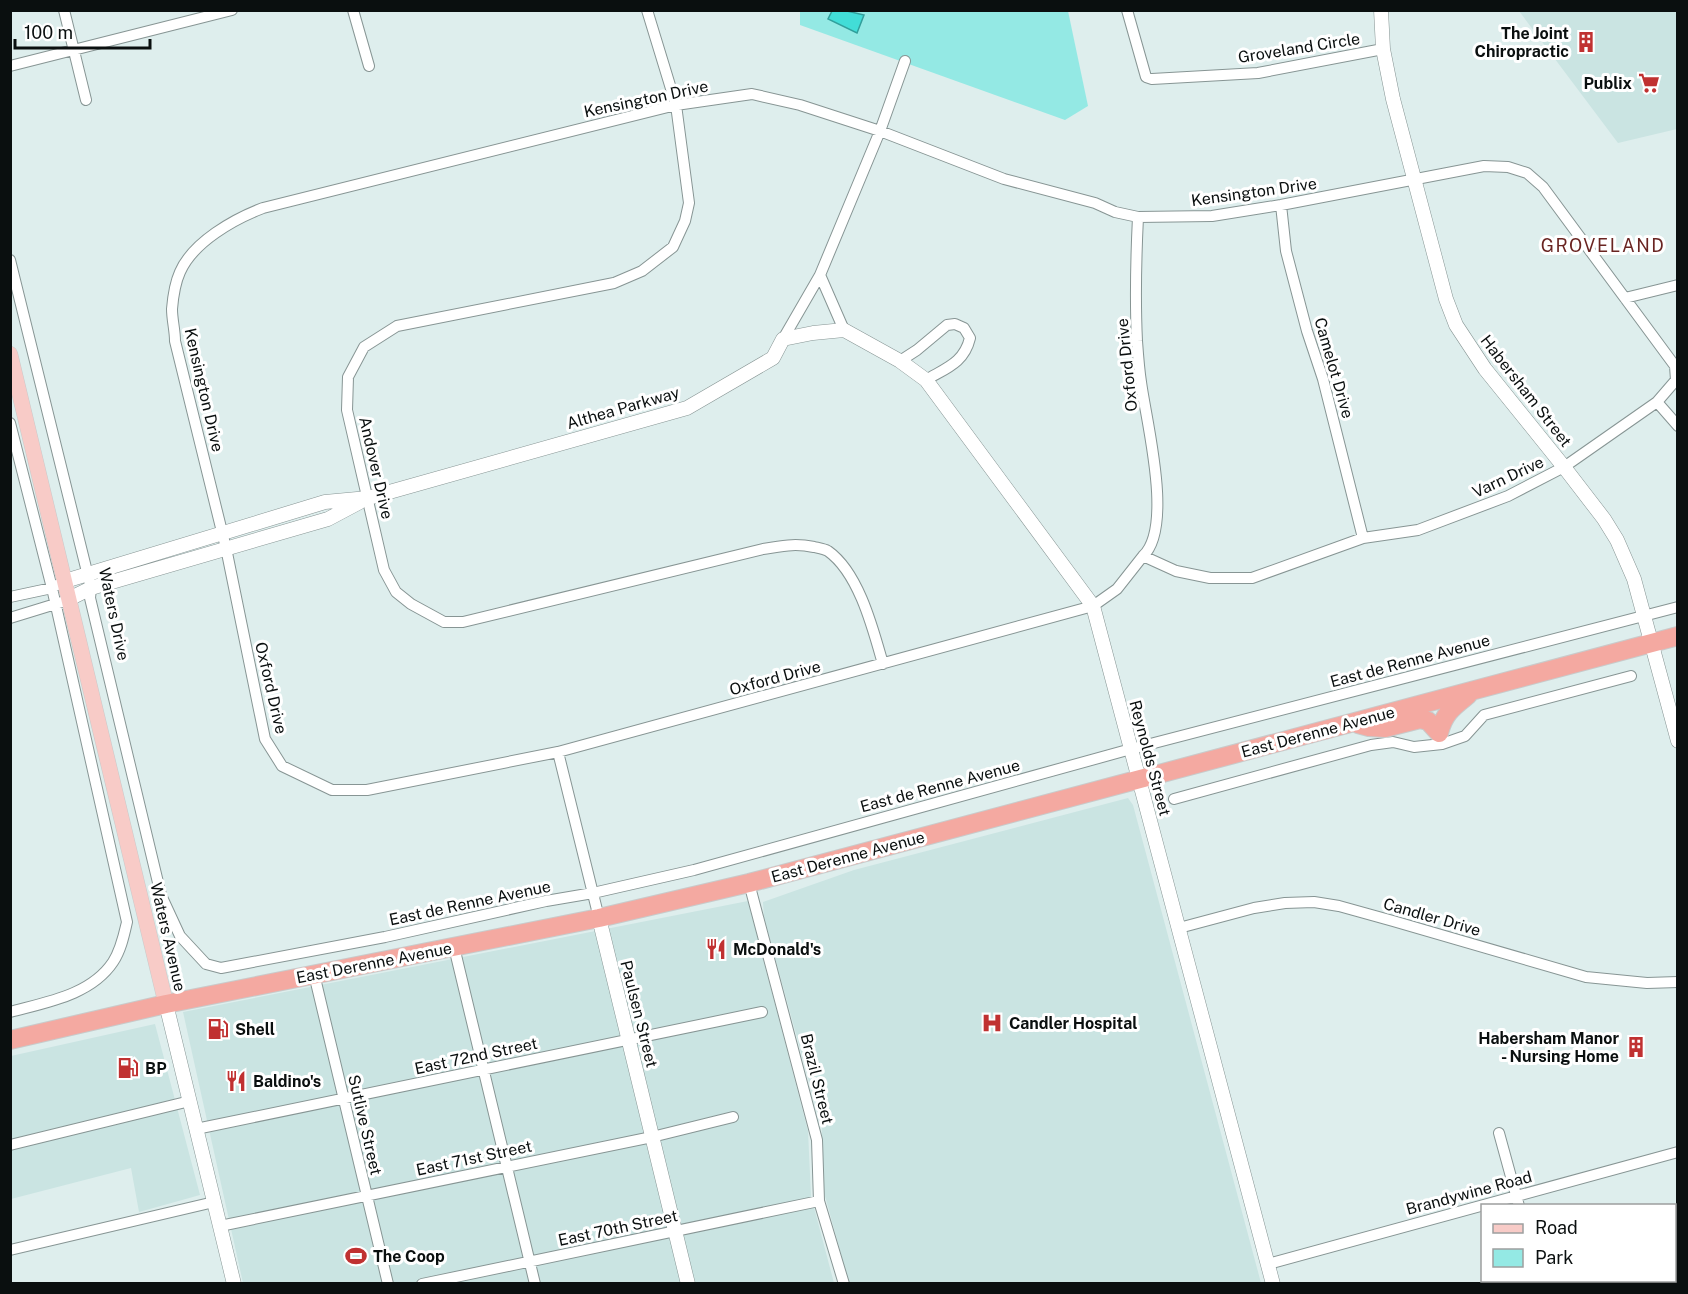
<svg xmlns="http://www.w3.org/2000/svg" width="1688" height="1294" font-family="'Public Sans',sans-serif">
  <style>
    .built { fill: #cae4e2 }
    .green { fill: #94e9e4 }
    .water { fill: #42ddd7; stroke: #319f9b; stroke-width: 1.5 }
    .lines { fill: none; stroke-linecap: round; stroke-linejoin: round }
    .street-casing { stroke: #879594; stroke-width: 12 }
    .secondary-casing { stroke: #879594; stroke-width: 15 }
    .primary-casing { stroke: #c9caca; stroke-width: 16 }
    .highway-casing { stroke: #c9caca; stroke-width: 20 }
    .street { stroke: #fff; stroke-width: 10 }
    .secondary { stroke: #fff; stroke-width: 14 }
    .primary { stroke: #f8cbc7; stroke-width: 15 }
    .highway { stroke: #f4a9a1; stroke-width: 18 }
    .labels { text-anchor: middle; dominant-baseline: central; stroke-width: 6; stroke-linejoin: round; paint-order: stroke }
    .poi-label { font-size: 16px; font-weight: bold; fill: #0a0f0f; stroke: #fff; text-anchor: start }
    .street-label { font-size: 16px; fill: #0a0f0f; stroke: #fff }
    .neighbourhood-label { font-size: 18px; letter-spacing: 1.5px; fill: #692421; stroke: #fff }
  </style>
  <rect width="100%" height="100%" fill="#deeeed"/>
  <path class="built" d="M 1519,11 L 1677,11 L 1677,129 L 1618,143 Z
    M 1128,798 L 1133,805 L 1261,1283 L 849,1283 L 820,1178 L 822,1128 L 764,918 L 763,902 L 854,870 Z
    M 748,901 L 808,1131 L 811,1196 L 834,1283 L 243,1283 L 183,1012 Z
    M 155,1024 L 200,1195 L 139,1212 L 131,1168 L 11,1199 L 11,1056 Z"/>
  <path class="green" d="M 800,11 L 1068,11 L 1088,106 L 1065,120 L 800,25 Z"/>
  <path class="water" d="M 832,11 L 847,11 L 864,15 L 857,33 L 828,19 Z"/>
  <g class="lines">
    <defs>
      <path id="street" d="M 64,10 L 86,100
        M 353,10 L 369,66
        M 647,10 L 676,105 L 689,203 L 685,221 L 673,247 L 642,271 L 614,283 L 397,326 L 364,347 L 348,377 L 347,410 L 384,570 L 396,592 L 411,604 L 444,622 L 463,622 L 763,549 C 783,546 794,543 814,547 C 818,548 824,549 828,551 C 859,573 873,629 883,664
        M 1127,10 L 1146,77 L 1152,79 L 1258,73 L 1383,49
        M 10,66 L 232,10
        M 1281,205 L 1286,251 L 1307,331 L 1323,379 L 1363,538
        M 1138,217 C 1136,258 1135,300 1137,341 C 1138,355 1139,369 1141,382 C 1146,421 1174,527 1143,556 L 1117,589 L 1093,606 L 558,752 L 367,790 L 332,790 L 282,766 L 265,739 L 226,548 L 175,341 C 175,330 172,320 172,309 C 173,297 175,283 180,272 C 193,242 234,219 263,208 L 676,105 L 752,94 L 800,105 L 880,131 L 1004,179 L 1095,203 L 1115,212 L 1138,217 L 1212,216 L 1281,205 L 1484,166 L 1508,167 L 1527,173 L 1543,187 L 1675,366 L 1676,380 L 1657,402 L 1564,467 L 1508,496 L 1418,530 L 1363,538 L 1252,578 L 1210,578 L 1176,571 L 1143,556
        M 10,260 L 91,588 L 90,598 L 161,895 L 180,936 L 206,964 L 221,968 L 385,937 L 546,901 L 593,893 L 694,870 L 1131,749 L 1678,607
        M 820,275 L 844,330
        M 1625,298 L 1678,285
        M 783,339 L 820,275 L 880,131 L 905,61
        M 900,361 L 917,350 L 947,325 L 955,324 L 964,328 L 970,338 C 964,363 946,368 926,380
        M 1657,402 L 1678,426
        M 10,423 L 52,588 L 127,922 C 124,935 121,950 113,962 C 91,995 47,1002 10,1012
        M 10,597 L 52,588 L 57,585
        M 10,618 L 62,602
        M 558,752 L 599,918
        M 1174,799 L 1371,745 L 1393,742 L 1414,747 L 1442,744 L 1465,736 L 1484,715 L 1631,676
        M 749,883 L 817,1140 L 819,1201 L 844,1284
        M 1179,928 L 1254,908 L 1285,903 L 1314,902 L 1339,906 L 1393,921 L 1586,977 L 1647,983 L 1678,982
        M 454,947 L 535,1284
        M 314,974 L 388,1284
        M 196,1129 L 762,1012
        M 1499,1133 L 1519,1206
        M 10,1145 L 190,1101
        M 220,1226 L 652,1137 L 733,1117
        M 10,1250 L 214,1202
        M 1268,1264 L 1678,1152
        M 1539,1280 L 1540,1284
        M 422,1284 L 819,1201"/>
      <path id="secondary" d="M 1381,10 L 1383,49 L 1393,99 L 1446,299 L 1456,325 L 1485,369 L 1564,467 L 1604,519 L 1617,540 L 1634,579 L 1678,741
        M 65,581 L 325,502 L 368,498 L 687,408 L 773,358 L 783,339 L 813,333 L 844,330 L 900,361 L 926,380 L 1093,606 L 1273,1284
        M 69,599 L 91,588 L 328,519 L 360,502
        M 599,918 L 688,1284
        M 166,1004 L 234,1284"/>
      <path id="primary" d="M 10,354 L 166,1004"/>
      <path id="highway" d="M 1358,724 L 1369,727 L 1385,728 L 1420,719 L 1428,721 L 1439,733
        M 1439,733 C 1444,713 1453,707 1468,695
        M 10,1040 L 166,1004 L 599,918 L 749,883 L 1678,636"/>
    </defs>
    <use href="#street" class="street-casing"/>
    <use href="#secondary" class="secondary-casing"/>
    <use href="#primary" class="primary-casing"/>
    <use href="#highway" class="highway-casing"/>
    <use href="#street" class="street"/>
    <use href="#secondary" class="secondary"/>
    <use href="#primary" class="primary"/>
    <use href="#highway" class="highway"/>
  </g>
  <defs>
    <symbol id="building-bare" viewBox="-9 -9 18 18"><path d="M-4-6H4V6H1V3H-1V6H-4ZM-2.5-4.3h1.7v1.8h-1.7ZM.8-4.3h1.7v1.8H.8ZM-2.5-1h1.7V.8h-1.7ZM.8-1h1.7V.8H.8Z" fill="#c03131" stroke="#fff" stroke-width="2.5" paint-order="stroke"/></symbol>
    <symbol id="supermarket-bare" viewBox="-9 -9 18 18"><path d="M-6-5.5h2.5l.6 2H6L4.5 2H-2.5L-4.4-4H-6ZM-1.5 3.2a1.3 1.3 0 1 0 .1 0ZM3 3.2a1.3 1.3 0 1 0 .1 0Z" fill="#c03131" stroke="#fff" stroke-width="2.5" paint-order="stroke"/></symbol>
    <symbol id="restaurant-bare" viewBox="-9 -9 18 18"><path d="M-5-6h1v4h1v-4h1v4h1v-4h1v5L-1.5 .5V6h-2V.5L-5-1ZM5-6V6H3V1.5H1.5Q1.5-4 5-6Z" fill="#c03131" stroke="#fff" stroke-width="2.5" paint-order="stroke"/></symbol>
    <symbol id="hospital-bare" viewBox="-9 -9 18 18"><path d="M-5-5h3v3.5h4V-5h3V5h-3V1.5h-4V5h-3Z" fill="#c03131" stroke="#fff" stroke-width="2.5" paint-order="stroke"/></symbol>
    <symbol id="fuel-bare" viewBox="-9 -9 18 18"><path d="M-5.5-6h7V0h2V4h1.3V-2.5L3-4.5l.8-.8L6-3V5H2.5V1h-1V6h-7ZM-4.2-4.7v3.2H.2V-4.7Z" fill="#c03131" stroke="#fff" stroke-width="2.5" paint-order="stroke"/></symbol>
    <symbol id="stadium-bare" viewBox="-9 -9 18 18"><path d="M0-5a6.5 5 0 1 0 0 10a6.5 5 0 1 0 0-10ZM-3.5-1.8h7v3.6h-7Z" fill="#c03131" stroke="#fff" stroke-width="2.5" paint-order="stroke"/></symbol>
  </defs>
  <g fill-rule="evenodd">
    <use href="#building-bare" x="1571" y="27" width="30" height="30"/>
    <use href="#supermarket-bare" x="1634" y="68" width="30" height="30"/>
    <use href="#restaurant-bare" x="701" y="934" width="30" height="30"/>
    <use href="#hospital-bare" x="977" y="1008" width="30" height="30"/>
    <use href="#fuel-bare" x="203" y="1014" width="30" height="30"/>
    <use href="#building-bare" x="1621" y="1032" width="30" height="30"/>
    <use href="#fuel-bare" x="113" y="1053" width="30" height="30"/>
    <use href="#restaurant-bare" x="221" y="1066" width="30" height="30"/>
    <use href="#stadium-bare" x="341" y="1241" width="30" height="30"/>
  </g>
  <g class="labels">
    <g class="poi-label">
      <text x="1569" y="33" text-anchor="end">The Joint<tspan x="1569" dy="18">Chiropractic</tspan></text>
      <text x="1632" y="83" text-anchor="end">Publix</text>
      <text x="733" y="949">McDonald's</text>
      <text x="1009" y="1023">Candler Hospital</text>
      <text x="235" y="1029">Shell</text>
      <text x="1619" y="1038" text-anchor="end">Habersham Manor<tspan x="1619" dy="18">- Nursing Home</tspan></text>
      <text x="145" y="1068">BP</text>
      <text x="253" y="1081">Baldino's</text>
      <text x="373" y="1256">The Coop</text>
    </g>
    <g class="street-label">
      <text transform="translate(1299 48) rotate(-9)">Groveland Circle</text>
      <text transform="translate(646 99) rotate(-12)">Kensington Drive</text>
      <text transform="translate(1254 192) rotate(-8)">Kensington Drive</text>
      <text transform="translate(1127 365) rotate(-96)">Oxford Drive</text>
      <text transform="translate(1334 368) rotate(74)">Camelot Drive</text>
      <text transform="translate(204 390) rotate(77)">Kensington Drive</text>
      <text transform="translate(1526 391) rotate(52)">Habersham Street</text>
      <text transform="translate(623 408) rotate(-16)">Althea Parkway</text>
      <text transform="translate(376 468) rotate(77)">Andover Drive</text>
      <text transform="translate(1508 477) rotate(-25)">Varn Drive</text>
      <text transform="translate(114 614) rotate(78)">Waters Drive</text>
      <text transform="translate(1410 661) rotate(-15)">East de Renne Avenue</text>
      <text transform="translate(775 678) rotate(-15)">Oxford Drive</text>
      <text transform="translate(271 688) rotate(77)">Oxford Drive</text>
      <text transform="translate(1318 732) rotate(-15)">East Derenne Avenue</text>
      <text transform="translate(1150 758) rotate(75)">Reynolds Street</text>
      <text transform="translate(940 786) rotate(-15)">East de Renne Avenue</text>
      <text transform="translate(848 857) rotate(-15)">East Derenne Avenue</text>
      <text transform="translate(470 903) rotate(-12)">East de Renne Avenue</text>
      <text transform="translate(1432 917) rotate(16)">Candler Drive</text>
      <text transform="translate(168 937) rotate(77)">Waters Avenue</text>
      <text transform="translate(374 963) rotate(-11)">East Derenne Avenue</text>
      <text transform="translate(639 1014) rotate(76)">Paulsen Street</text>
      <text transform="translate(476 1056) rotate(-12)">East 72nd Street</text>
      <text transform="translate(817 1079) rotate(76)">Brazil Street</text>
      <text transform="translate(365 1125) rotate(77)">Sutlive Street</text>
      <text transform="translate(474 1158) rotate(-12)">East 71st Street</text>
      <text transform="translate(1469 1193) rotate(-15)">Brandywine Road</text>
      <text transform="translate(618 1228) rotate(-12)">East 70th Street</text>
    </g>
    <g class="neighbourhood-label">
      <text x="1603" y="245">GROVELAND</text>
    </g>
  </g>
  <rect width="1688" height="1294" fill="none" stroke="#0a0f0f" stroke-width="24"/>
  <rect x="1481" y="1204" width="195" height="78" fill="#ffffff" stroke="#9d9f9f" stroke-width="1.5"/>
  <rect x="1493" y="1224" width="30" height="9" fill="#f8cbc7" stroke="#9d9f9f" stroke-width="1.5"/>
  <text x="1535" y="1234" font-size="18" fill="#0a0f0f">Road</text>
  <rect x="1493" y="1249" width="30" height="18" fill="#94e9e4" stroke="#9d9f9f" stroke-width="1.5"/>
  <text x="1535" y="1264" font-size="18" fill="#0a0f0f">Park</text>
  <path d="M15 39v9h135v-9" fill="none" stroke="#0a0f0f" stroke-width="3"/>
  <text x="24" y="39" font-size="18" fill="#0a0f0f" stroke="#ffffff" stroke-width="4.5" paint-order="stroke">100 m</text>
</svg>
